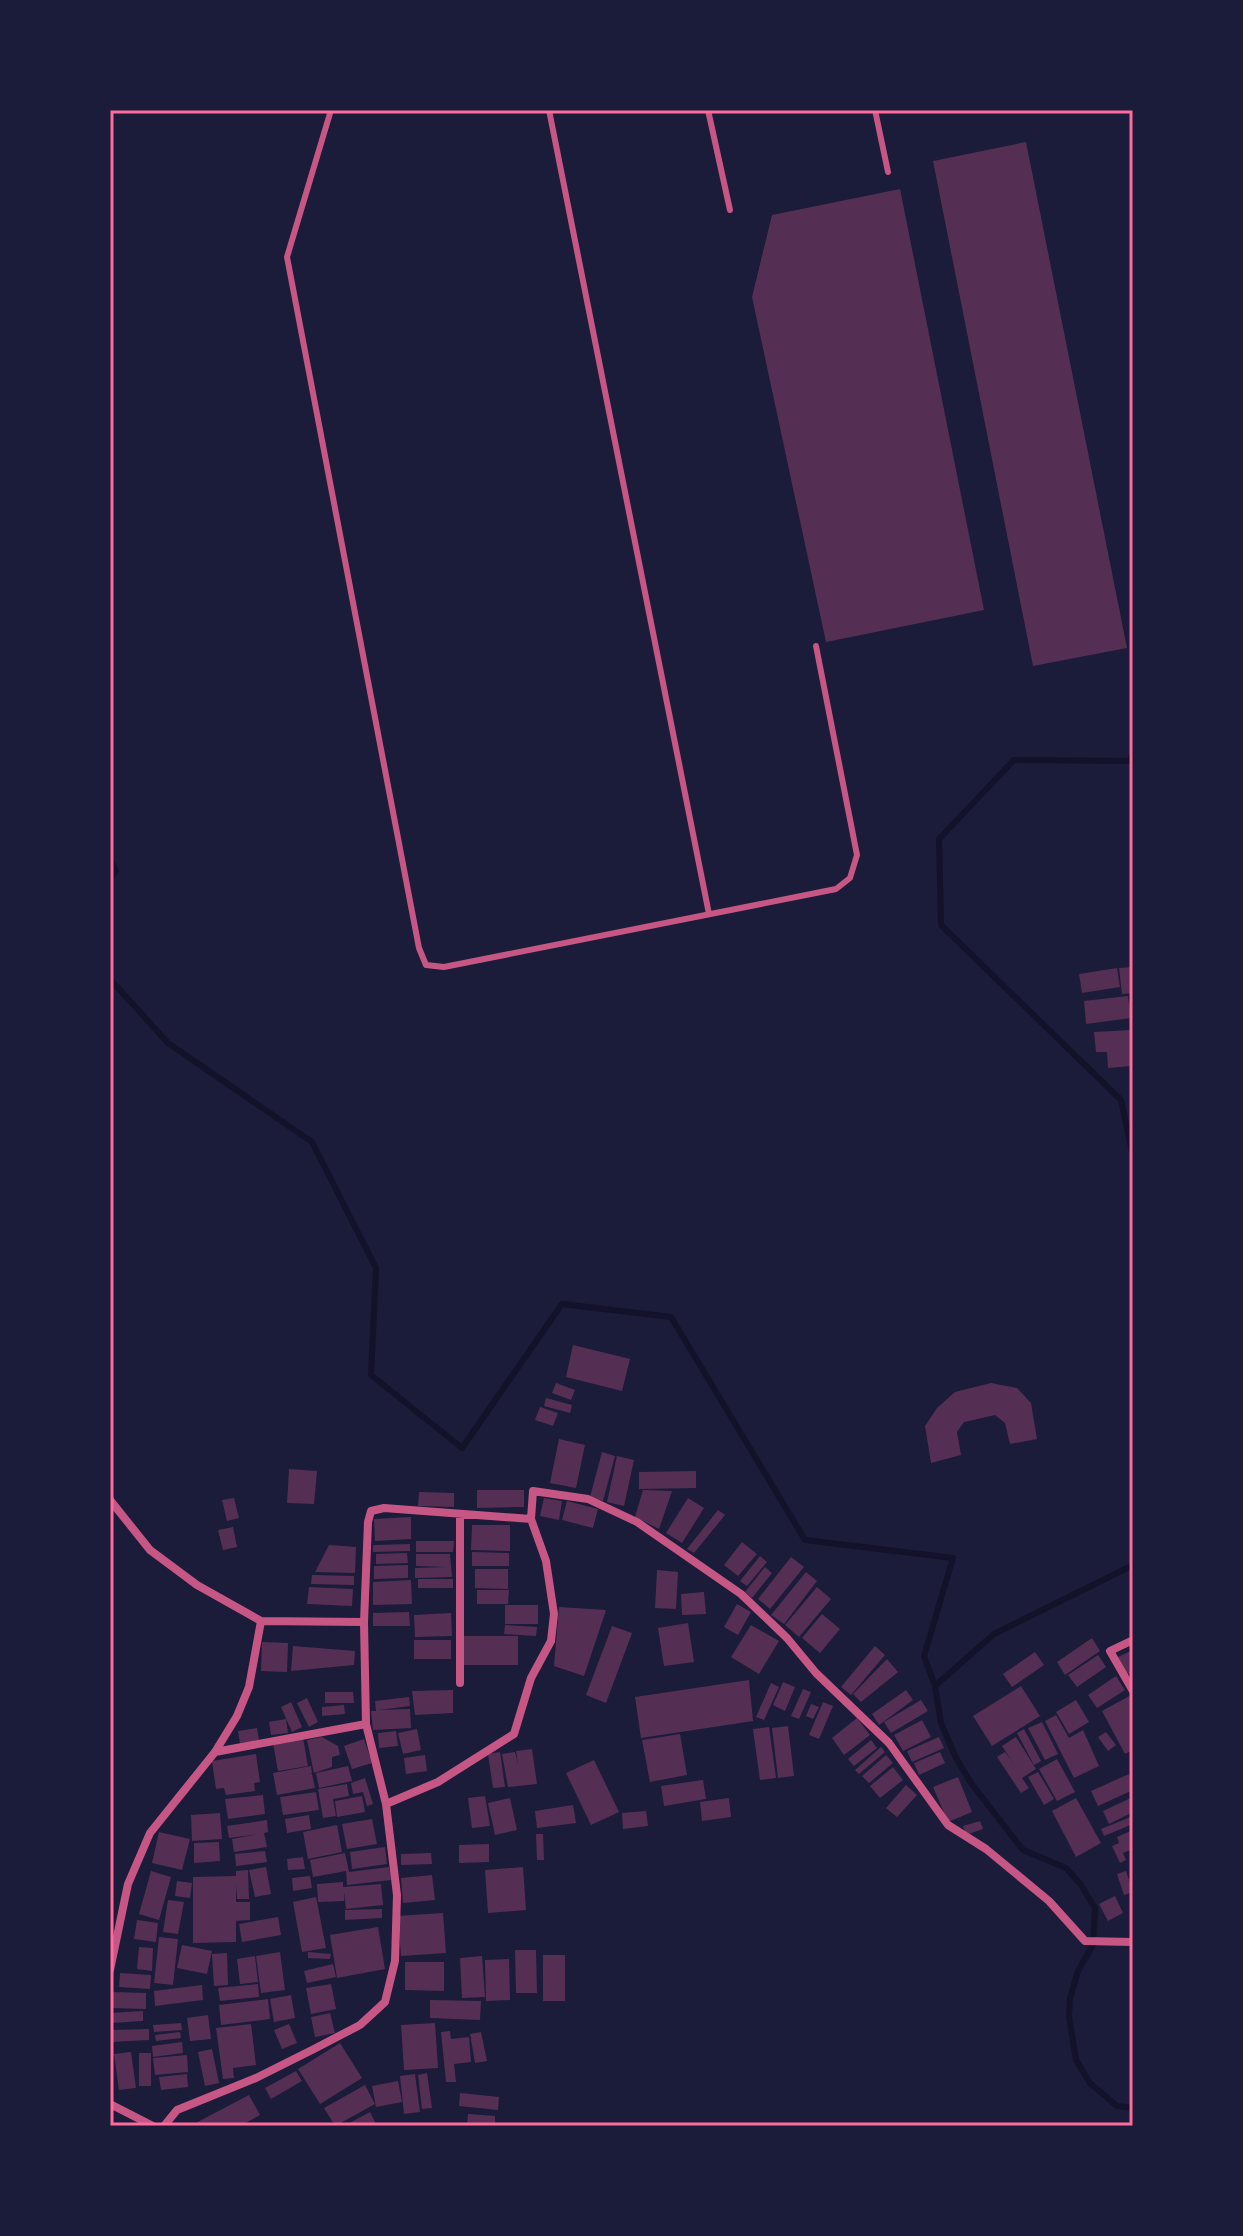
<svg xmlns="http://www.w3.org/2000/svg" width="1243" height="2236" font-family="'Varela Round',sans-serif">
  <style>
    .lines { fill: none; stroke-linecap: round; stroke-linejoin: round }
    .stream { stroke: #12122b; stroke-width: 6 }
    .building { fill: #542f53 }
    .service { stroke: #c65784; stroke-width: 6 }
    .minor { stroke: #c65784; stroke-width: 8 }
    .neatline { fill: none; stroke: #ff6b9d; stroke-width: 3 }
  </style>
  <rect width="100%" height="100%" fill="#1b1b3a"/>
  <g class="lines">
    <path class="stream" d="M 1133,754 L 1129,761 L 1014,760 L 939,839 L 941,925 L 1121,1100 L 1133,1156
      M 110,859 L 116,871 L 110,878
      M 110,979 L 168,1043 L 312,1142 L 376,1268 L 371,1375 L 462,1448 L 562,1304 L 671,1317 L 805,1540 L 953,1558 L 924,1656 L 935,1686 L 941,1723 L 956,1758 L 971,1783 L 1023,1850 L 1066,1868 L 1081,1885 L 1095,1908 L 1093,1945 L 1078,1971 L 1070,1998 L 1069,2016 L 1076,2060 L 1090,2083 L 1117,2106 L 1133,2108
      M 935,1686 L 994,1634 L 1133,1565"/>
  </g>
  <path class="building" d="M 1026,142 L 1127,648 L 1033,666 L 933,161 Z
    M 900,189 L 984,610 L 826,642 L 752,297 L 772,215 Z
    M 1133,967 L 1133,993 L 1122,994 L 1119,968 Z
    M 1117,968 L 1120,987 L 1082,993 L 1079,974 Z
    M 1128,996 L 1131,1018 L 1086,1024 L 1084,1001 Z
    M 1130,1030 L 1132,1066 L 1108,1068 L 1107,1052 L 1096,1052 L 1094,1032 Z
    M 573,1345 L 630,1359 L 622,1391 L 566,1377 Z
    M 556,1383 L 575,1390 L 571,1400 L 552,1393 Z
    M 991,1383 L 1017,1388 L 1031,1403 L 1037,1439 L 1010,1444 L 1005,1423 L 995,1415 L 964,1422 L 957,1432 L 961,1455 L 931,1463 L 925,1426 L 937,1408 L 955,1392 Z
    M 546,1398 L 572,1405 L 570,1413 L 544,1406 Z
    M 540,1407 L 558,1413 L 553,1426 L 535,1420 Z
    M 559,1439 L 585,1445 L 576,1488 L 550,1483 Z
    M 602,1452 L 615,1456 L 603,1501 L 590,1497 Z
    M 617,1456 L 634,1460 L 624,1506 L 607,1502 Z
    M 289,1469 L 317,1471 L 314,1504 L 287,1503 Z
    M 696,1471 L 696,1488 L 639,1489 L 639,1472 Z
    M 477,1490 L 524,1490 L 524,1507 L 477,1508 Z
    M 643,1490 L 672,1491 L 659,1529 L 635,1517 Z
    M 419,1492 L 454,1493 L 454,1507 L 418,1506 Z
    M 234,1498 L 239,1518 L 227,1521 L 222,1500 Z
    M 544,1498 L 562,1501 L 559,1520 L 540,1516 Z
    M 688,1498 L 704,1508 L 682,1543 L 666,1533 Z
    M 567,1501 L 598,1509 L 593,1528 L 562,1520 Z
    M 718,1510 L 725,1515 L 694,1553 L 687,1549 Z
    M 411,1517 L 411,1539 L 375,1541 L 374,1519 Z
    M 472,1525 L 510,1525 L 510,1551 L 471,1550 Z
    M 233,1527 L 237,1547 L 223,1550 L 218,1530 Z
    M 416,1541 L 454,1541 L 453,1552 L 416,1552 Z
    M 742,1542 L 757,1554 L 738,1576 L 724,1565 Z
    M 410,1544 L 410,1551 L 373,1552 L 373,1545 Z
    M 329,1545 L 356,1547 L 355,1573 L 315,1572 Z
    M 472,1552 L 509,1553 L 509,1566 L 472,1566 Z
    M 407,1553 L 408,1563 L 376,1564 L 376,1554 Z
    M 416,1554 L 450,1554 L 452,1577 L 415,1578 L 415,1568 L 446,1567 L 416,1566 Z
    M 760,1556 L 767,1562 L 747,1586 L 740,1581 Z
    M 791,1557 L 804,1567 L 770,1609 L 758,1599 Z
    M 408,1565 L 408,1578 L 374,1579 L 374,1566 Z
    M 765,1567 L 772,1573 L 752,1598 L 745,1592 Z
    M 475,1569 L 508,1569 L 508,1589 L 475,1588 Z
    M 657,1570 L 678,1572 L 676,1609 L 655,1608 Z
    M 806,1572 L 817,1581 L 784,1624 L 771,1615 Z
    M 312,1575 L 354,1576 L 354,1585 L 311,1584 Z
    M 418,1579 L 453,1579 L 453,1588 L 418,1588 Z
    M 411,1580 L 412,1604 L 373,1605 L 373,1582 Z
    M 309,1587 L 353,1589 L 352,1606 L 307,1604 Z
    M 817,1587 L 831,1599 L 799,1637 L 785,1625 Z
    M 477,1590 L 509,1590 L 508,1604 L 477,1604 Z
    M 704,1592 L 706,1614 L 682,1615 L 681,1594 Z
    M 737,1604 L 751,1612 L 738,1635 L 724,1627 Z
    M 505,1605 L 538,1605 L 538,1624 L 505,1624 Z
    M 559,1607 L 606,1610 L 584,1676 L 554,1666 Z
    M 409,1612 L 410,1626 L 373,1626 L 373,1613 Z
    M 451,1613 L 452,1636 L 415,1637 L 414,1615 Z
    M 822,1614 L 840,1629 L 820,1653 L 802,1638 Z
    M 688,1623 L 694,1662 L 664,1666 L 658,1628 Z
    M 505,1625 L 537,1627 L 536,1636 L 504,1634 Z
    M 751,1625 L 779,1641 L 759,1674 L 731,1657 Z
    M 612,1626 L 632,1633 L 606,1703 L 586,1695 Z
    M 464,1636 L 518,1636 L 518,1665 L 464,1665 Z
    M 1092,1638 L 1100,1651 L 1065,1675 L 1057,1662 Z
    M 414,1640 L 451,1640 L 451,1659 L 414,1659 Z
    M 262,1642 L 288,1643 L 287,1672 L 261,1671 Z
    M 293,1646 L 355,1651 L 354,1665 L 291,1671 Z
    M 875,1646 L 885,1655 L 851,1695 L 841,1687 Z
    M 1133,1650 L 1133,1672 L 1127,1675 L 1118,1657 Z
    M 1035,1652 L 1044,1665 L 1012,1687 L 1003,1674 Z
    M 1098,1655 L 1106,1667 L 1077,1687 L 1068,1675 Z
    M 887,1659 L 898,1672 L 861,1702 L 853,1694 Z
    M 1116,1676 L 1125,1690 L 1097,1708 L 1088,1695 Z
    M 749,1680 L 753,1721 L 641,1738 L 635,1697 Z
    M 783,1682 L 795,1687 L 785,1711 L 773,1705 Z
    M 771,1683 L 779,1687 L 764,1720 L 756,1717 Z
    M 1021,1686 L 1040,1716 L 992,1746 L 973,1716 Z
    M 803,1689 L 811,1692 L 799,1719 L 791,1716 Z
    M 453,1690 L 453,1713 L 415,1715 L 412,1691 Z
    M 906,1690 L 913,1700 L 879,1725 L 872,1714 Z
    M 325,1692 L 353,1692 L 354,1703 L 325,1703 Z
    M 1133,1694 L 1133,1750 L 1125,1754 L 1102,1711 Z
    M 409,1697 L 410,1706 L 379,1710 L 410,1709 L 411,1728 L 373,1730 L 371,1711 L 376,1711 L 375,1701 Z
    M 307,1698 L 318,1722 L 309,1727 L 297,1703 Z
    M 921,1700 L 928,1711 L 891,1733 L 884,1722 Z
    M 1076,1700 L 1089,1722 L 1069,1734 L 1056,1712 Z
    M 291,1702 L 302,1727 L 292,1732 L 281,1707 Z
    M 823,1702 L 833,1706 L 819,1739 L 809,1735 Z
    M 811,1704 L 819,1707 L 813,1719 L 806,1716 Z
    M 344,1705 L 345,1714 L 322,1716 L 322,1707 Z
    M 1056,1715 L 1069,1738 L 1083,1730 L 1099,1766 L 1074,1778 L 1045,1721 Z
    M 857,1718 L 870,1735 L 844,1755 L 832,1738 Z
    M 286,1719 L 288,1733 L 271,1735 L 269,1722 Z
    M 922,1720 L 931,1737 L 903,1751 L 894,1735 Z
    M 1042,1722 L 1058,1754 L 1045,1760 L 1028,1728 Z
    M 788,1726 L 794,1776 L 778,1778 L 772,1728 Z
    M 769,1727 L 776,1778 L 760,1780 L 753,1729 Z
    M 257,1728 L 259,1740 L 240,1743 L 238,1731 Z
    M 417,1729 L 421,1750 L 403,1754 L 398,1733 Z
    M 1024,1729 L 1041,1761 L 1034,1765 L 1017,1733 Z
    M 396,1731 L 398,1746 L 379,1748 L 378,1733 Z
    M 1106,1732 L 1116,1745 L 1108,1751 L 1098,1737 Z
    M 680,1734 L 687,1775 L 650,1782 L 642,1740 Z
    M 322,1737 L 338,1746 L 340,1755 L 332,1757 L 332,1767 L 314,1773 L 307,1740 Z
    M 939,1737 L 944,1748 L 912,1762 L 907,1751 Z
    M 1016,1737 L 1036,1769 L 1022,1778 L 1029,1788 L 1021,1793 L 997,1757 L 1005,1752 L 1012,1761 L 1002,1746 Z
    M 303,1738 L 308,1766 L 278,1771 L 273,1743 Z
    M 364,1739 L 372,1763 L 352,1769 L 344,1746 Z
    M 871,1740 L 877,1748 L 854,1766 L 848,1759 Z
    M 881,1747 L 885,1752 L 859,1774 L 855,1770 Z
    M 532,1749 L 537,1784 L 508,1787 L 502,1754 L 515,1752 L 518,1764 L 516,1751 Z
    M 500,1752 L 505,1787 L 493,1788 L 488,1754 Z
    M 940,1752 L 945,1763 L 919,1775 L 914,1763 Z
    M 256,1754 L 260,1782 L 254,1783 L 255,1791 L 226,1795 L 224,1788 L 216,1789 L 212,1761 Z
    M 425,1755 L 427,1771 L 406,1774 L 404,1758 Z
    M 886,1755 L 893,1763 L 869,1783 L 862,1776 Z
    M 1057,1759 L 1075,1792 L 1057,1801 L 1039,1769 Z
    M 594,1760 L 619,1812 L 591,1825 L 566,1773 Z
    M 311,1766 L 312,1773 L 310,1774 L 312,1774 L 315,1788 L 277,1795 L 273,1773 Z
    M 348,1766 L 352,1781 L 319,1788 L 316,1773 Z
    M 893,1767 L 903,1780 L 880,1798 L 870,1786 Z
    M 1038,1772 L 1054,1799 L 1044,1805 L 1028,1777 Z
    M 1129,1774 L 1133,1790 L 1098,1806 L 1091,1791 Z
    M 958,1777 L 972,1812 L 948,1822 L 933,1787 Z
    M 365,1778 L 373,1804 L 367,1806 L 363,1792 L 353,1794 L 351,1783 Z
    M 703,1780 L 706,1799 L 664,1806 L 661,1786 Z
    M 347,1784 L 349,1796 L 333,1799 L 336,1816 L 323,1818 L 318,1789 Z
    M 906,1785 L 917,1795 L 897,1817 L 886,1808 Z
    M 316,1792 L 319,1810 L 283,1815 L 280,1797 Z
    M 263,1795 L 265,1814 L 228,1819 L 225,1799 Z
    M 362,1796 L 365,1812 L 337,1817 L 335,1801 Z
    M 485,1796 L 490,1826 L 472,1828 L 468,1798 Z
    M 1133,1797 L 1133,1812 L 1109,1824 L 1103,1811 Z
    M 510,1798 L 517,1830 L 495,1835 L 488,1803 Z
    M 729,1798 L 731,1817 L 702,1821 L 700,1802 Z
    M 1076,1798 L 1101,1843 L 1076,1857 L 1052,1811 Z
    M 573,1805 L 576,1823 L 537,1828 L 535,1811 Z
    M 646,1811 L 648,1826 L 623,1829 L 622,1813 Z
    M 220,1813 L 222,1839 L 192,1841 L 191,1815 Z
    M 309,1815 L 311,1829 L 287,1833 L 285,1819 Z
    M 1133,1816 L 1133,1824 L 1104,1836 L 1101,1829 Z
    M 372,1819 L 377,1844 L 347,1849 L 342,1824 Z
    M 267,1820 L 268,1832 L 264,1833 L 267,1847 L 234,1852 L 232,1839 L 259,1834 L 229,1838 L 227,1826 Z
    M 980,1821 L 983,1829 L 966,1835 L 963,1826 Z
    M 337,1825 L 342,1852 L 308,1859 L 303,1832 Z
    M 1133,1830 L 1133,1849 L 1123,1853 L 1126,1860 L 1120,1863 L 1112,1846 L 1119,1843 L 1117,1837 Z
    M 159,1832 L 190,1839 L 182,1870 L 152,1863 Z
    M 536,1834 L 543,1834 L 544,1860 L 537,1860 Z
    M 219,1842 L 220,1861 L 194,1863 L 194,1843 Z
    M 489,1844 L 489,1862 L 459,1863 L 459,1845 Z
    M 385,1847 L 387,1864 L 352,1869 L 350,1852 Z
    M 265,1851 L 267,1862 L 236,1866 L 235,1854 Z
    M 345,1853 L 349,1872 L 389,1867 L 391,1880 L 347,1885 L 346,1871 L 313,1877 L 310,1860 Z
    M 431,1853 L 432,1864 L 401,1865 L 401,1854 Z
    M 303,1857 L 305,1869 L 288,1870 L 287,1859 Z
    M 266,1867 L 271,1894 L 255,1897 L 249,1870 Z
    M 523,1867 L 526,1910 L 488,1913 L 485,1870 Z
    M 248,1870 L 249,1899 L 237,1899 L 236,1884 L 236,1902 L 250,1902 L 250,1920 L 236,1921 L 236,1942 L 193,1943 L 193,1877 L 236,1876 L 236,1871 Z
    M 151,1871 L 171,1877 L 159,1920 L 139,1914 Z
    M 1126,1871 L 1133,1892 L 1124,1895 L 1117,1874 Z
    M 432,1875 L 435,1900 L 403,1903 L 401,1878 Z
    M 310,1876 L 312,1888 L 293,1891 L 292,1878 Z
    M 177,1881 L 192,1883 L 190,1898 L 175,1896 Z
    M 343,1882 L 343,1887 L 381,1884 L 383,1905 L 346,1909 L 344,1892 L 344,1901 L 318,1902 L 317,1884 Z
    M 1115,1896 L 1123,1913 L 1108,1921 L 1099,1904 Z
    M 316,1897 L 326,1948 L 302,1952 L 293,1902 Z
    M 168,1900 L 184,1902 L 178,1934 L 163,1932 Z
    M 382,1909 L 382,1918 L 345,1920 L 345,1910 Z
    M 443,1913 L 446,1953 L 401,1956 L 398,1916 Z
    M 278,1917 L 281,1935 L 242,1942 L 239,1924 Z
    M 137,1920 L 158,1923 L 156,1942 L 134,1939 Z
    M 378,1927 L 385,1969 L 337,1978 L 330,1935 Z
    M 159,1937 L 178,1939 L 173,1985 L 154,1983 Z
    M 182,1945 L 212,1951 L 207,1974 L 177,1968 Z
    M 139,1947 L 153,1948 L 152,1971 L 137,1969 Z
    M 515,1950 L 536,1950 L 537,1993 L 516,1993 Z
    M 280,1952 L 285,1990 L 261,1993 L 256,1956 Z
    M 308,1952 L 331,1954 L 330,1959 L 308,1958 Z
    M 227,1953 L 228,1985 L 214,1986 L 212,1954 Z
    M 543,1955 L 565,1955 L 565,2001 L 543,2001 Z
    M 255,1956 L 258,1982 L 240,1984 L 237,1959 Z
    M 482,1956 L 485,1997 L 462,1998 L 460,1958 Z
    M 509,1959 L 510,2000 L 486,2001 L 485,1960 Z
    M 405,1962 L 444,1962 L 444,1991 L 405,1990 Z
    M 333,1964 L 336,1977 L 307,1983 L 304,1971 Z
    M 120,1973 L 151,1975 L 150,1989 L 119,1987 Z
    M 258,1984 L 259,1997 L 220,2001 L 218,1988 Z
    M 331,1984 L 336,2009 L 311,2014 L 306,1988 Z
    M 202,1985 L 203,2000 L 155,2006 L 154,1991 Z
    M 111,1992 L 146,1993 L 146,2009 L 111,2008 Z
    M 291,1995 L 295,2018 L 274,2022 L 270,1999 Z
    M 268,1999 L 270,2019 L 221,2025 L 219,2005 Z
    M 430,2000 L 481,2001 L 480,2020 L 430,2018 Z
    M 143,2011 L 143,2021 L 111,2023 L 110,2013 Z
    M 330,2013 L 335,2033 L 315,2037 L 311,2017 Z
    M 208,2015 L 211,2039 L 190,2041 L 187,2018 Z
    M 181,2023 L 182,2030 L 154,2032 L 153,2025 Z
    M 435,2023 L 438,2068 L 404,2070 L 401,2025 Z
    M 251,2024 L 256,2065 L 233,2068 L 234,2078 L 223,2079 L 216,2028 Z
    M 289,2024 L 297,2043 L 282,2049 L 274,2030 Z
    M 149,2029 L 149,2040 L 111,2042 L 111,2030 Z
    M 450,2031 L 451,2039 L 469,2037 L 471,2062 L 454,2064 L 456,2082 L 446,2082 L 441,2032 Z
    M 180,2032 L 181,2038 L 156,2041 L 155,2035 Z
    M 481,2032 L 487,2061 L 475,2063 L 470,2034 Z
    M 182,2042 L 183,2053 L 153,2057 L 152,2046 Z
    M 340,2043 L 362,2078 L 320,2104 L 298,2069 Z
    M 212,2049 L 219,2083 L 205,2086 L 198,2052 Z
    M 131,2052 L 136,2088 L 119,2090 L 114,2054 Z
    M 139,2053 L 151,2053 L 151,2086 L 139,2086 Z
    M 187,2055 L 188,2072 L 155,2075 L 153,2058 Z
    M 296,2071 L 302,2081 L 271,2099 L 265,2088 Z
    M 427,2073 L 432,2108 L 422,2109 L 418,2075 Z
    M 187,2074 L 188,2087 L 161,2090 L 159,2077 Z
    M 415,2074 L 420,2112 L 404,2114 L 400,2076 Z
    M 398,2081 L 402,2102 L 376,2107 L 372,2086 Z
    M 365,2085 L 375,2104 L 335,2126 L 324,2108 Z
    M 460,2093 L 499,2097 L 498,2110 L 459,2106 Z
    M 249,2095 L 260,2115 L 240,2126 L 190,2126 Z
    M 370,2112 L 377,2126 L 344,2126 Z
    M 468,2114 L 495,2116 L 495,2126 L 467,2126 Z"/>
  <g class="lines">
    <path class="service" d="M 331,110 L 287,257 L 419,948 L 426,965 L 444,967 L 836,889 L 850,878 L 857,855 L 816,646
      M 549,110 L 709,914
      M 708,110 L 730,210
      M 875,110 L 888,172"/>
    <path class="minor" d="M 110,1500 L 150,1550 L 197,1585 L 261,1621
      M 460,1516 L 460,1683
      M 364,1622 L 366,1724
      M 1133,1640 L 1110,1651 L 1133,1691
      M 215,1752 L 237,1716 L 249,1687 L 261,1621 L 364,1622 L 368,1522 L 371,1511 L 384,1508 L 531,1519 L 533,1491 L 588,1499 L 637,1522 L 741,1594 L 787,1638 L 816,1673 L 889,1743 L 948,1825 L 986,1849 L 1049,1901 L 1085,1941 L 1133,1942
      M 386,1804 L 438,1782 L 514,1734 L 531,1678 L 551,1641 L 554,1614 L 546,1561 L 531,1519
      M 110,1970 L 128,1884 L 150,1833 L 215,1752 L 366,1724 L 386,1804 L 397,1895 L 395,1961 L 385,2002 L 360,2025 L 314,2049 L 256,2078 L 177,2110 L 164,2126
      M 110,2104 L 153,2126"/>
  </g>
  <rect width="1243" height="2236" fill="none" stroke="#1b1b3a" stroke-width="224"/>
  <rect x="112" y="112" width="1019" height="2012" class="neatline"/>
</svg>
